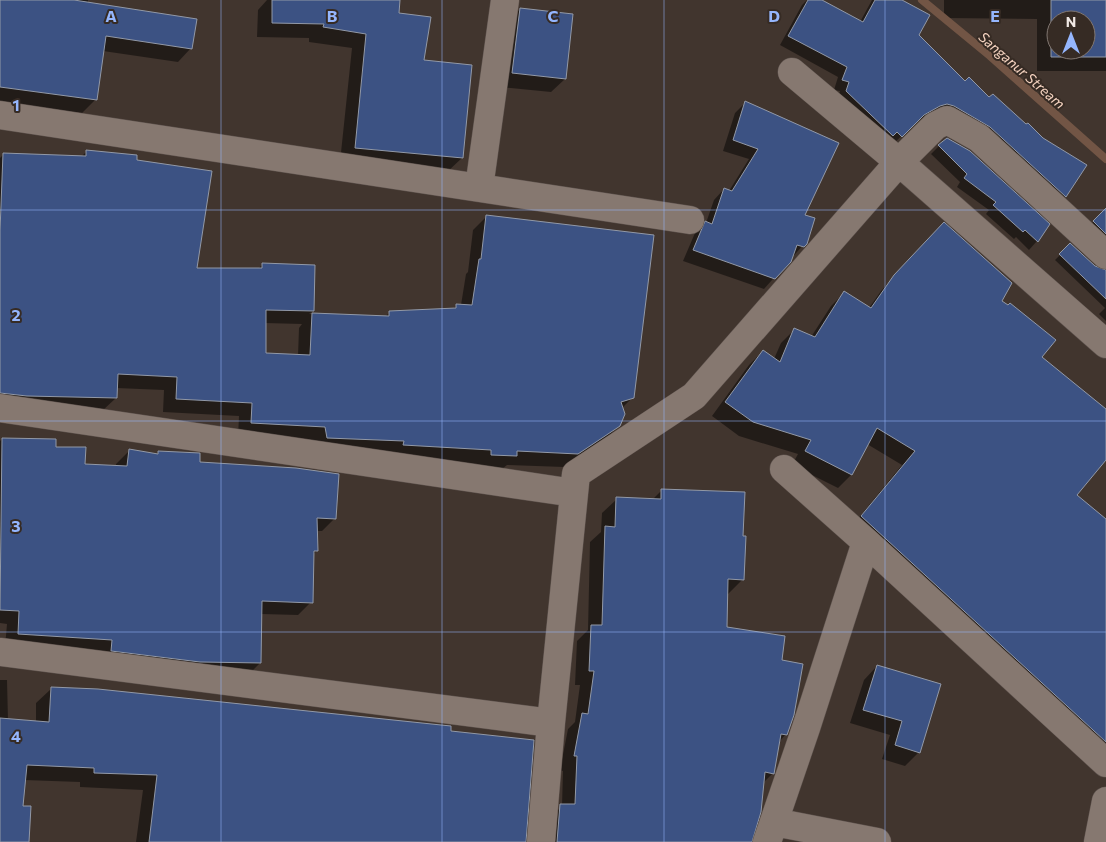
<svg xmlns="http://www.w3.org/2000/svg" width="1106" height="842" font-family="Commissioner,sans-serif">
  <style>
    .shadow { fill: #0007; fill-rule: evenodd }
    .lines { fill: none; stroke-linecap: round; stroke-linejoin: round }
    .stream { stroke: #725545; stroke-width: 8 }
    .building { fill: #3c5283; stroke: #9299a7; fill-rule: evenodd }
    .minor-casing { stroke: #5c514c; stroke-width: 29 }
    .minor { stroke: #867870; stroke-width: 28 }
    .grid { fill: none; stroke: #95b6fd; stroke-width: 1; stroke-opacity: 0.55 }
    .labels { text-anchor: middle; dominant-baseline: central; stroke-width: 4; stroke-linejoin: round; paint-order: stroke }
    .water-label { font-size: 14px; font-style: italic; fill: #f5d3c0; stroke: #362b24 }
    .grid-label { font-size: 16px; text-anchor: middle; font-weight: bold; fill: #95b6fd; stroke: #362b24; stroke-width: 4; stroke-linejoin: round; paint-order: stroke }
  </style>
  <rect width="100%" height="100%" fill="#41352e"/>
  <path class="shadow" d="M 0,0 L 88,0 L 88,3 L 191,48 L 178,62 L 103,51 L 96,99 L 82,113 L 0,102 Z
    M 267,0 L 399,0 L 397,14 L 423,61 L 462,158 L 447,172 L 340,162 L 352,48 L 309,42 L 309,38 L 257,37 L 258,10 Z
    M 807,0 L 819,0 L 860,22 L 872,0 L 900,0 L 918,36 L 965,83 L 1042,139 L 1085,165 L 1065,196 L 1056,206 L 929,115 L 917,121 L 892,145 L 837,101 L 840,91 L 834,90 L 838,77 L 780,45 L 802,5 Z
    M 944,0 L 1106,0 L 1106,71 L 1037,71 L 1037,19 L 944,18 ZM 1056,20 L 1086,20 L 1086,50 L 1056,50 Z
    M 520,9 L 565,79 L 551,92 L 499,87 L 506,23 Z
    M 746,102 L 803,215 L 805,243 L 764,289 L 683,261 L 695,233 L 706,223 L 714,200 L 724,189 L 729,191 L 749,159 L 723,151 L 735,113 Z
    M 945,140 L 1048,224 L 1037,241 L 1029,250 L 1016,237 L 1014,239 L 986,214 L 989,210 L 957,187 L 960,182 L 931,154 Z
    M 87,151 L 135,161 L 195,269 L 258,269 L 263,264 L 313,311 L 309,314 L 385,317 L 390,312 L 452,310 L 457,305 L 461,305 L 466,274 L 468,272 L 473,230 L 487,216 L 632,398 L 622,408 L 619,426 L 604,440 L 564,467 L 507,465 L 502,469 L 478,469 L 478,464 L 390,459 L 313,451 L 312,440 L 238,437 L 239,416 L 163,412 L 164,390 L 116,388 L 116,398 L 102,411 L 0,407 L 0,158 L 4,154 L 81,157 ZM 264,323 L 302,324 L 299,328 L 298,356 L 264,354 Z
    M 1106,210 L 1106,244 L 1088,227 Z
    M 930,238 L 1000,301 L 1040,357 L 1106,411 L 1106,458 L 1075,495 L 1106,521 L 1106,753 L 848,531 L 902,465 L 867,444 L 851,475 L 838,488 L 792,465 L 798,454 L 739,436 L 712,416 L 749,365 L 763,351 L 774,359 L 781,343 L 794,330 L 811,337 L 831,306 L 844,293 L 869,308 L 881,291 Z
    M 1070,245 L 1095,268 L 1106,271 L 1106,321 L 1099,314 L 1105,308 L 1055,260 Z
    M 2,439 L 55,448 L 83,465 L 116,467 L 116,464 L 130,450 L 156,455 L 158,452 L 198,463 L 335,518 L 322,531 L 316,531 L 317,550 L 313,555 L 311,602 L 298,615 L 261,614 L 260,663 L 247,676 L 5,647 L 7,624 L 0,623 L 0,441 Z
    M 662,490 L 742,537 L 743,579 L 728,594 L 726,594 L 725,629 L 780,661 L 786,734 L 779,742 L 773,773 L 763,783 L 751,842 L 547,842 L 548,820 L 562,806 L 563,771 L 560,770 L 568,729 L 575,722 L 580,685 L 575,685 L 577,641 L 588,630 L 590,542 L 601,532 L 602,513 L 617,499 L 652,500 Z
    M 877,666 L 919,752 L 905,766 L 882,759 L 890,735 L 850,723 L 864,680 Z
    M 0,680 L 7,680 L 8,720 L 36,722 L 36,703 L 51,689 L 450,732 L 524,842 L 136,842 L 143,790 L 80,787 L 80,782 L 24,780 L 21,807 L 28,842 L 0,842 Z"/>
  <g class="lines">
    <path class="stream" d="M 922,0 L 990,56 L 1106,159"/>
  </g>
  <path class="building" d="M 0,0 L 74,0 L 197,19 L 192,49 L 106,36 L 97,100 L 0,87 Z
    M 272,0 L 400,0 L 399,13 L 431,17 L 424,60 L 472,65 L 463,158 L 355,148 L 366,34 L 323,27 L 324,24 L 272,23 Z
    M 808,0 L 822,0 L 863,22 L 875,0 L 902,0 L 930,15 L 919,35 L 965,81 L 969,77 L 989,97 L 993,94 L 1026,124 L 1028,123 L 1043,138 L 1087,165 L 1066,197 L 990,127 L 954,106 L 947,104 L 940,106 L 924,115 L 902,137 L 897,132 L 893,136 L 846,91 L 849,82 L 842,80 L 847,67 L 788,36 Z
    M 1051,0 L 1106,0 L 1106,57 L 1051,57 ZM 1056,20 L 1086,20 L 1086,50 L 1056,50 Z
    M 520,8 L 573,14 L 566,79 L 512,73 Z
    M 745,101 L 839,143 L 805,215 L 815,218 L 807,244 L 804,247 L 797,245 L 791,262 L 775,279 L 693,250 L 705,221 L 712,224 L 724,188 L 732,191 L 758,149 L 733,140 Z
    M 947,138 L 970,151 L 1050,224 L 1038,242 L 1025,230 L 1023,232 L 993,205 L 996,202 L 964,178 L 967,174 L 938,145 Z
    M 86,150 L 137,155 L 137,160 L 212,171 L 197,268 L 262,268 L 262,263 L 315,265 L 314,311 L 266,310 L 266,353 L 310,355 L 312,313 L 389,316 L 389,311 L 456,308 L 456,304 L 472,305 L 479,259 L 481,259 L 486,215 L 654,235 L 634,398 L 621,402 L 625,414 L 620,426 L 578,454 L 517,451 L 517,456 L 491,455 L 491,450 L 403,445 L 404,441 L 327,438 L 325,427 L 251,423 L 252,403 L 176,399 L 177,377 L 118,374 L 117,398 L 27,396 L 0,393 L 0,231 L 3,153 L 86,156 Z
    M 1106,208 L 1106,234 L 1093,221 Z
    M 944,222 L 1012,283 L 1002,301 L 1008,305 L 1010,303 L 1056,340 L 1042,357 L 1106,409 L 1106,460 L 1077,495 L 1106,519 L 1106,742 L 861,516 L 915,451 L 877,428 L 852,475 L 805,451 L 811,440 L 753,422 L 725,402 L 763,350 L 780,362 L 794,328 L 815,337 L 844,291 L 871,308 L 894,275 Z
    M 1070,243 L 1095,266 L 1106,270 L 1106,299 L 1059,254 Z
    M 2,438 L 56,439 L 56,447 L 86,447 L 85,464 L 127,466 L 129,449 L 158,454 L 158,451 L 200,453 L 200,462 L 296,468 L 339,474 L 336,519 L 317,518 L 318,551 L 314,551 L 313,603 L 262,601 L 261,663 L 200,662 L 111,651 L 112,640 L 18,634 L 19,611 L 0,610 Z
    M 661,489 L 745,492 L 743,536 L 746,536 L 744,580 L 728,579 L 727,627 L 785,636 L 782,660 L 803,664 L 794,715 L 787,735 L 781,734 L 774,774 L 765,772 L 761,812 L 752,842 L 557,842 L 560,804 L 575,804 L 577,756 L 574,756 L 582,713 L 588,714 L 594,671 L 589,671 L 591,625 L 602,625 L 605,526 L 615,527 L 616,497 L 661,499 Z
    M 877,665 L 941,684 L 920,753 L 895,745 L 902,721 L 863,710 Z
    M 51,687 L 98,689 L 441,725 L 451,726 L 451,731 L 534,740 L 526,842 L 149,842 L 157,775 L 94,773 L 94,768 L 27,765 L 23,806 L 31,806 L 29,842 L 0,842 L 0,718 L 49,722 Z"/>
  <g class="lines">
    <defs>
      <path id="minor" d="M 792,72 L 899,162 L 935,126 L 947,120 L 979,138 L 1106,255
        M 0,115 L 690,220
        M 479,188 L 505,0
        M 0,408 L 574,493
        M 784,469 L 866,542 L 1106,763
        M 0,652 L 551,723
        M 774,822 L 877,842
        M 541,842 L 551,723 L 576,474 L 694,396 L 899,162 L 1106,344
        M 767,842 L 806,728 L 866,542
        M 1098,842 L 1106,801"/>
    </defs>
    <use href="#minor" class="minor-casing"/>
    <use href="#minor" class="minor"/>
  </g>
  <path class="grid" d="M 221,0 L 221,842M 442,0 L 442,842M 664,0 L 664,842M 885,0 L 885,842M 0,210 L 1106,210M 0,421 L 1106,421M 0,632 L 1106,632"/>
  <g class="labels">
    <g class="water-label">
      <text transform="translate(1022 70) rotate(41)">Sanganur Stream</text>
    </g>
  </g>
  <g class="grid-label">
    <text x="111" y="22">A</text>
    <text x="332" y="22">B</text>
    <text x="553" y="22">C</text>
    <text x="774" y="22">D</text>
    <text x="995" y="22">E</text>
    <text x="16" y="111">1</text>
    <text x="16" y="321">2</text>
    <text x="16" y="532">3</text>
    <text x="16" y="742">4</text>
  </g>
  <g transform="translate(1071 35)"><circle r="24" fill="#362b24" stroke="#817771"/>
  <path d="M0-4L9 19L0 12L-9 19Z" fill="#95b6fd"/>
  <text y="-8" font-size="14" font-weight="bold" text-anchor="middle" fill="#f1e9e5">N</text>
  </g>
</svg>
